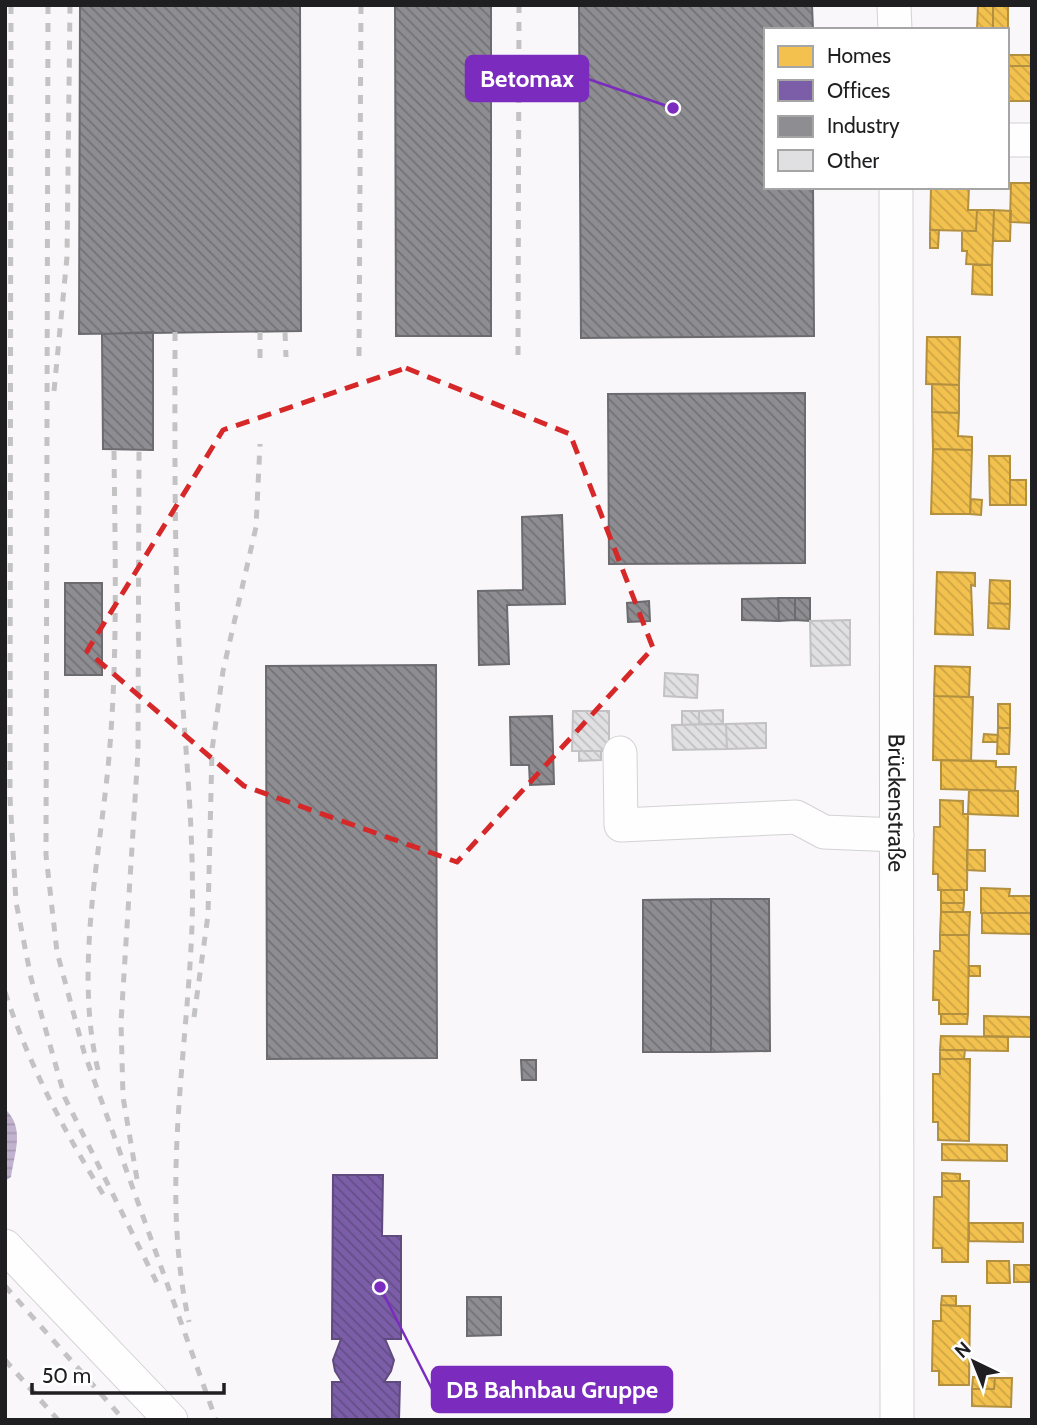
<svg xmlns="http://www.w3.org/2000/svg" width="1037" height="1425" font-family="Cabin,sans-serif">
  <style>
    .water { fill: url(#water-rules) }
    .homes { fill: url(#homes-back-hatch); stroke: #b39040; stroke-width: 2 }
    .offices { fill: url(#offices-back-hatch); stroke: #5f4b7e; stroke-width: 2 }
    .industry { fill: url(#industry-back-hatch); stroke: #6c6c70; stroke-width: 2 }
    .building { fill: url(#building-back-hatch); stroke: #c2c1c3; stroke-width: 2 }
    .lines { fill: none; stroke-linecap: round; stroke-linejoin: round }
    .minor-casing { stroke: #d3d2d4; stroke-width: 35 }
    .minor { stroke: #fefefe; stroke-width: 33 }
    .rail { stroke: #c4c3c4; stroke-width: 5; stroke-dasharray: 9 9; stroke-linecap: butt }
    .marked { fill: none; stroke: #d62828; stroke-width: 5; stroke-dasharray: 14 9; stroke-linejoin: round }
    .labels { text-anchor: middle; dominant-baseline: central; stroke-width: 7; stroke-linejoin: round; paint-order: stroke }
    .street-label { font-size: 23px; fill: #1f1e20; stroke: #fff }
    .leader { fill: none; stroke: #7b2cbf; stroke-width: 2.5 }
    .callout-dot { fill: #7b2cbf; stroke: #fff; stroke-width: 2.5 }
    .callout { fill: #7b2cbf; stroke: #7b2cbf; stroke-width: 2.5 }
    .callout-label { font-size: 24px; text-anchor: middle; font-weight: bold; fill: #fff }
  </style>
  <defs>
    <pattern id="water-rules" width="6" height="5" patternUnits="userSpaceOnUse" patternTransform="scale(1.75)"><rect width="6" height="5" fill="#c1b2cf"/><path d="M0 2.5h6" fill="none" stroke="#a599b1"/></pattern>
    <pattern id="homes-back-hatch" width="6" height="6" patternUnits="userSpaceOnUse" patternTransform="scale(1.75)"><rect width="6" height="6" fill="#f2c14e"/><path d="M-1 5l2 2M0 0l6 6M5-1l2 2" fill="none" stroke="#cfa544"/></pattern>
    <pattern id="offices-back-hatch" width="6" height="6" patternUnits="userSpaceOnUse" patternTransform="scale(1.75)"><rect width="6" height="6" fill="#7b5ea7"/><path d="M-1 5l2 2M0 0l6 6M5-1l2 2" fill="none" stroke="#644d88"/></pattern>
    <pattern id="industry-back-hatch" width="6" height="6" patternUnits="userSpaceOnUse" patternTransform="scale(1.75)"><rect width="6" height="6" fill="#8d8d92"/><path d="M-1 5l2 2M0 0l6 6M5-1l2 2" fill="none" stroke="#737377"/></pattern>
    <pattern id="building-back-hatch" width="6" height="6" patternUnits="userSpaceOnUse" patternTransform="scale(1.75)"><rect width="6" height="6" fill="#e0dfe2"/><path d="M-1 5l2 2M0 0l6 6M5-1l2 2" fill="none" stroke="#c0bfc2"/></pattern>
  </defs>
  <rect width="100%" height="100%" fill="#f9f7fa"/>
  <path class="water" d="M 5,1109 C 25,1128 15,1151 11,1177 L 5,1181 Z"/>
  <path class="homes" d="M 978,5 L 993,5 L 993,30 L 977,30 Z
    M 993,5 L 1008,5 L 1008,40 L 1007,30 L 993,30 Z
    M 1007,55 L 1032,55 L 1032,66 L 1007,66 Z
    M 1007,66 L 1032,66 L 1032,101 L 1007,101 Z
    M 1011,183 L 1032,183 L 1032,223 L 1010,222 Z
    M 931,187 L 969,187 L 968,210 L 977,210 L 976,231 L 930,230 Z
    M 977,210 L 994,210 L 992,265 L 966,264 L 967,251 L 962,251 L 962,231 L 976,231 Z
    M 994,210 L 1011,211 L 1010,241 L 993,241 Z
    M 930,230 L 939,230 L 938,248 L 930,248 Z
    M 973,265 L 992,265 L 992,295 L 972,294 Z
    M 927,337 L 960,337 L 959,385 L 926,384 Z
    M 932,384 L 959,385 L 959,413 L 932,412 Z
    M 932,412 L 959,413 L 958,436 L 972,437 L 972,450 L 933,449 Z
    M 933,449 L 972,450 L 970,514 L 931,514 Z
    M 989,456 L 1010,456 L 1010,505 L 990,505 Z
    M 1010,480 L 1026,480 L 1026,505 L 1010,505 Z
    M 971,499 L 982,500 L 981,515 L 970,514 Z
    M 937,572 L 975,573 L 975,586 L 971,585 L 973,635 L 935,634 Z
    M 990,580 L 1010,581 L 1010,604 L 989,603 Z
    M 989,603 L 1010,604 L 1009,629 L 988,628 Z
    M 935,666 L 970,667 L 969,697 L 934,696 Z
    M 934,696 L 973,697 L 971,761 L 933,760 Z
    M 998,704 L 1010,704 L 1010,728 L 998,728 Z
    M 998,728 L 1010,728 L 1009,754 L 997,754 Z
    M 984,734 L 998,735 L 997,742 L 983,742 Z
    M 941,760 L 996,761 L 996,767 L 1016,767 L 1015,791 L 941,789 Z
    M 969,790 L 1018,791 L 1018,816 L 968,814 Z
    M 940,800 L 963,801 L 963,814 L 968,814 L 967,890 L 938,890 L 938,874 L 933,874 L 934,827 L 940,827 Z
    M 967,850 L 985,850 L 985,871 L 967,870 Z
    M 981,888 L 1010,889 L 1009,896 L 1032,896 L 1032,913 L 981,913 Z
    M 941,890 L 964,890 L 964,903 L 941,903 Z
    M 941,903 L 964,903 L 963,912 L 941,912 Z
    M 941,912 L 970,912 L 969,935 L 940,935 Z
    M 982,913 L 1032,913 L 1032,934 L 982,933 Z
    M 940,935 L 969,935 L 968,1014 L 939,1014 L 939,1000 L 933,1000 L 934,951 L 940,951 Z
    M 969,966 L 980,966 L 980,976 L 969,976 Z
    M 941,1014 L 968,1014 L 967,1024 L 941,1024 Z
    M 984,1016 L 1032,1017 L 1032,1037 L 984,1036 Z
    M 941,1036 L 1008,1037 L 1008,1051 L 940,1050 Z
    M 940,1050 L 965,1050 L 964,1059 L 940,1059 Z
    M 940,1059 L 970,1059 L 969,1141 L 938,1140 L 938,1122 L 933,1122 L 933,1074 L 940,1074 Z
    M 942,1144 L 1007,1145 L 1007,1161 L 942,1160 Z
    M 942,1173 L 960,1174 L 960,1181 L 942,1181 Z
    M 942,1181 L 969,1181 L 968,1262 L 942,1262 L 942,1248 L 933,1248 L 934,1197 L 942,1197 Z
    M 969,1223 L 1023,1223 L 1023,1242 L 969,1241 Z
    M 987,1261 L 1009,1261 L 1010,1283 L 987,1283 Z
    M 1014,1265 L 1031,1265 L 1030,1282 L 1014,1282 Z
    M 942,1296 L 956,1296 L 956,1306 L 941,1305 Z
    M 941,1305 L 970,1306 L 969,1385 L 939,1385 L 939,1371 L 932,1371 L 933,1321 L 941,1321 Z
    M 973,1377 L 995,1378 L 994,1389 L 972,1389 Z
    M 995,1378 L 1012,1378 L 1011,1407 L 972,1406 L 972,1389 L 994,1389 Z"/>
  <path class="offices" d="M 333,1175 L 383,1175 L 382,1236 L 401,1236 L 401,1339 L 385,1339 L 394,1360 L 391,1371 L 384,1382 L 400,1382 L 399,1420 L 332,1420 L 332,1382 L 342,1382 L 335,1371 L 333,1360 L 341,1339 L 332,1339 Z"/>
  <path class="industry" d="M 80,5 L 300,5 L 301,331 L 79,334 Z
    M 395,5 L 491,5 L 491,336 L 396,336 Z
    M 579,5 L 812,5 L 813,30 L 766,30 L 766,187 L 813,187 L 814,336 L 581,338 Z
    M 153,332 L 153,450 L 103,449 L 102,334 Z
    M 805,393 L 805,563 L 609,564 L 608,394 Z
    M 562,515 L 565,604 L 507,605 L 509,664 L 479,665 L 478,591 L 523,590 L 522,517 Z
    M 65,583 L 102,583 L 102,675 L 65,675 Z
    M 778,598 L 795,598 L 795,620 L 779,621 Z
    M 778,598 L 779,621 L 742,620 L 742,599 Z
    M 795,598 L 810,598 L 810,621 L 795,620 Z
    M 649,601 L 650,621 L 628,622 L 627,603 Z
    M 436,665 L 437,1058 L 267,1059 L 266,666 Z
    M 552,716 L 554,784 L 530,785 L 529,765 L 511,765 L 510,717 Z
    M 711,899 L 769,899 L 770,1051 L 711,1052 Z
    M 711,899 L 711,1052 L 643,1052 L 643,900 Z
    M 521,1060 L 536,1060 L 536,1080 L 522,1080 Z
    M 467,1297 L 501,1297 L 501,1335 L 467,1336 Z"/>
  <path class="building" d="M 850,620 L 850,665 L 811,666 L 810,621 Z
    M 665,673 L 698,675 L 697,698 L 664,696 Z
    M 723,710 L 723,724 L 699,724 L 699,711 Z
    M 573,711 L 609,711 L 609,751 L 572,751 Z
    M 682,711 L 699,711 L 699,724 L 682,725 Z
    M 766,723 L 766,748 L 727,749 L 726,724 Z
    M 726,724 L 727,749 L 673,750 L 672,725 Z
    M 579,751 L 601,751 L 601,760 L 579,761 Z"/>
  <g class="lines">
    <defs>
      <g id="minor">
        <path d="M 894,5 L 895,30"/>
        <path d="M 1007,140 L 1032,140"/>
        <path id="s1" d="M 896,187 L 897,1420"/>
        <path d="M 620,753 L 621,825 L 796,817 L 824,832 L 897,835"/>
        <path d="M 5,1246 L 171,1420"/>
      </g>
    </defs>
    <use href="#minor" class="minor-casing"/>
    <use href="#minor" class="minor"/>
    <path class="rail" d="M 11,5 L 10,797 L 16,902 L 31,978 L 65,1098 L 159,1287
      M 48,5 L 46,855 L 57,952 L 84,1052 L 216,1420
      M 175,332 C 175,437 174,541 179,645 C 184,739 195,832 192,926 C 187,1058 160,1191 189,1322
      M 285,332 L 286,357
      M 518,355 L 519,5
      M 359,356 L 361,5
      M 260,358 L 260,332
      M 54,391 L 67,257 L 70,5
      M 5,992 C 29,1065 63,1129 103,1194
      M 194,1017 L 208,915 L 212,750 L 223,671 L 256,527 L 260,444
      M 98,1070 C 74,969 100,858 109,757 C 118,655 115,552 114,449
      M 137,1179 L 123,1097 L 121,1022 L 138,752 L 139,449
      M 5,1286 L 124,1420
      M 5,1360 L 58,1420"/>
  </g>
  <path class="marked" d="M 406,368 L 570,434 L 653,648 L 457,862 L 244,786 L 87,651 L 223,430 Z"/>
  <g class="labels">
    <g class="street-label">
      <text stroke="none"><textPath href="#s1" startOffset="616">Brückenstraße</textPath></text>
    </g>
  </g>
  <path class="leader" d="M673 108L588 79M380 1287L432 1389"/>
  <g class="callout-dot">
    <circle cx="673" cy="108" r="7"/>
    <circle cx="380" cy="1287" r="7"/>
  </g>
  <g class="callout">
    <rect x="466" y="56" width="122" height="45" rx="7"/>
    <rect x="432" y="1367" width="240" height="45" rx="7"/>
  </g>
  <g class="callout-label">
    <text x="527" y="87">Betomax</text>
    <text x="552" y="1398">DB Bahnbau Gruppe</text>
  </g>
  <rect width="1037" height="1425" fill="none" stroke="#1f1e20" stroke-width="14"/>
  <rect x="764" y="28" width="245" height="161" fill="#ffffff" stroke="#a5a5a6" stroke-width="2"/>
  <rect x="778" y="46" width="35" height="21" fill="#f2c14e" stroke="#a5a5a6" stroke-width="2"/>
  <text x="827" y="63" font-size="21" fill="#1f1e20">Homes</text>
  <rect x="778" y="80" width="35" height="21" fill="#7b5ea7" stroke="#a5a5a6" stroke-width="2"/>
  <text x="827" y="98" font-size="21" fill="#1f1e20">Offices</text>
  <rect x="778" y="116" width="35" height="21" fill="#8d8d92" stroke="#a5a5a6" stroke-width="2"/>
  <text x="827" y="133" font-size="21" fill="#1f1e20">Industry</text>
  <rect x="778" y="150" width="35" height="21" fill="#e0dfe2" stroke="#a5a5a6" stroke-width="2"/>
  <text x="827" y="168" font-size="21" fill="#1f1e20">Other</text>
  <g transform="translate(974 1362) rotate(317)" stroke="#ffffff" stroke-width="5" paint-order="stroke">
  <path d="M0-5L12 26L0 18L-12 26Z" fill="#1f1e20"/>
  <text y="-10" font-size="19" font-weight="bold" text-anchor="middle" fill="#1f1e20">N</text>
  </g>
  <path d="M32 1383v10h192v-10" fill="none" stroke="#1f1e20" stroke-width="3.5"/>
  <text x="42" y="1383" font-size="21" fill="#1f1e20" stroke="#ffffff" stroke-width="5" paint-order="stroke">50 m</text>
</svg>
